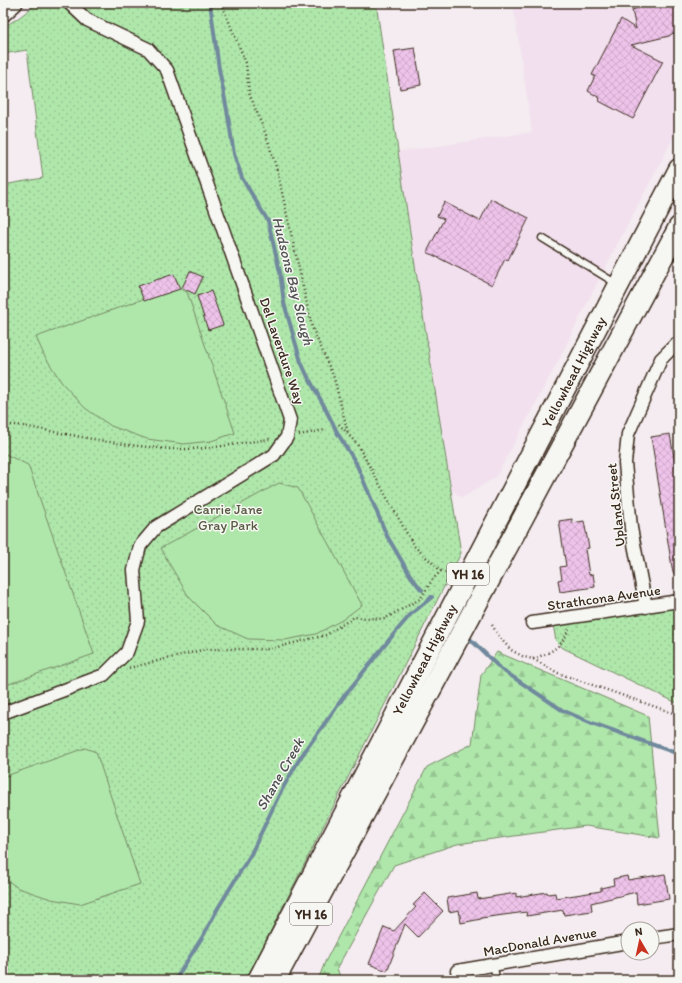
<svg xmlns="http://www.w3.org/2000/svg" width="682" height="983" font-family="Itim,sans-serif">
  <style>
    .built { fill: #f2e0ee }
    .forest { fill: url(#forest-firs); stroke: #758864 }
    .park { fill: url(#park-dots); stroke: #758864 }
    .garden { fill: #afe7ab; stroke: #758864 }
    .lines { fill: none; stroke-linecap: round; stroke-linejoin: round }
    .stream { stroke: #70899d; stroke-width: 4 }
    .building { fill: url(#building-cross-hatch); stroke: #3b2a1e }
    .service-casing { stroke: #3b2a1e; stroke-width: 9 }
    .minor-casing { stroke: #3b2a1e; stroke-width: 15 }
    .tertiary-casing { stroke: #3b2a1e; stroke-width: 18 }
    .trunk-casing { stroke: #3b2a1e; stroke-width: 23 }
    .path { stroke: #3b2a1e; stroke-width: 2.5; stroke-dasharray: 1 3; stroke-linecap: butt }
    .service { stroke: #f6f6f2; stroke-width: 6 }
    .minor { stroke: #f6f6f2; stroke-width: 12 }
    .tertiary { stroke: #f6f6f2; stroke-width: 15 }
    .trunk { stroke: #f6f6f2; stroke-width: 20 }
    .labels { text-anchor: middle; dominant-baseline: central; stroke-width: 3; stroke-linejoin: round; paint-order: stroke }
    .shield { fill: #f6f6f2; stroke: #73675e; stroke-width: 1 }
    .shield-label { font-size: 13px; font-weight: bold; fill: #3b2a1e }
    .street-label { font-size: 14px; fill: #3b2a1e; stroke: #f6f6f2 }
    .park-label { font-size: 14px; fill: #585941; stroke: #f6f6f2 }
    .water-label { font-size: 15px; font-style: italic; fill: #515253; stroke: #f6f6f2 }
  </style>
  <defs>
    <pattern id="forest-firs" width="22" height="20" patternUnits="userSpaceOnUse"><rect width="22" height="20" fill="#afe7ab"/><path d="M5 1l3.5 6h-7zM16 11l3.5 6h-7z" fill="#97c693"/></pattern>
    <pattern id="park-dots" width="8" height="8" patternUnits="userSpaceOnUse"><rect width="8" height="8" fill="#afe7ab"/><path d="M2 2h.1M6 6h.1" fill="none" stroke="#97c693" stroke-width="1.8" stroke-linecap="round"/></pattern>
    <pattern id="building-cross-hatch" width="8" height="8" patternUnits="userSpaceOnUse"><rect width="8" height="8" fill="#eec3ea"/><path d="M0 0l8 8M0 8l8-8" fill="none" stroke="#cda8c8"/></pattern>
  </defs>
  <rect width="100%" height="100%" fill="#f4ecf0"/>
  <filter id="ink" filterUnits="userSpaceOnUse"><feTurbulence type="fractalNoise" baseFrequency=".025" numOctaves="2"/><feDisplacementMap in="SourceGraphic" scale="8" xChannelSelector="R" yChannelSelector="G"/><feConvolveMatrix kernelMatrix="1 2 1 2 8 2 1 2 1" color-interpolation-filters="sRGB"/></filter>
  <g filter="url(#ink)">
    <path class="built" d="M 513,3 L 679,3 L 679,127 L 596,285 L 556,365 L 496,477 L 462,498 L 450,489 L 397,152 L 532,132 Z"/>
    <path class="forest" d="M 497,652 L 648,716 L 660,838 L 586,826 L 457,844 L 394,865 L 337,968 L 341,980 L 318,980 L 325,962 L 427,767 L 472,744 L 481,675 Z"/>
    <path class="park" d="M 38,3 L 376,3 L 414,259 L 461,553 L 246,980 L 3,980 L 3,185 L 43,178 L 27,50 L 3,54 L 3,27 L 17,19 Z
      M 679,603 L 679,704 L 563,648 L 556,641 L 553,624 Z"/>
    <path class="garden" d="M 177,287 L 187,292 L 235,433 L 211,441 L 184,444 L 147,439 L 111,426 L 85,408 L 62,383 L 44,355 L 36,337 Z
      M 3,453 L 28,465 L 94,654 L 3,686 Z
      M 279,483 L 298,488 L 362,605 L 342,620 L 316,634 L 285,640 L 248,639 L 217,625 L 189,597 L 170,565 L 161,548 Z
      M 85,748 L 96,752 L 140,884 L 80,904 L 51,899 L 18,888 L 3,877 L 3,777 Z"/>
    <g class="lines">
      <path class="stream" d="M 210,3 L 219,69 L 227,110 L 234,154 L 242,178 L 268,221 L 280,272 L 284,303 L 301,362 L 307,375 L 323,404 L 338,434 L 356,463 L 387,536 L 410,575 L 420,588 L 422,590
        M 467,636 L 501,669 L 562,710 L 592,723 L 679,754
        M 175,980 L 203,936 L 218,908 L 251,854 L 280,793 L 300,758 L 345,695 L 393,635 L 411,614 L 432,597 L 431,597"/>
    </g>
    <path class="building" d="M 652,3 L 679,3 L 679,36 L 673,33 L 669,36 L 631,45 L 663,61 L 633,119 L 599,101 L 600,98 L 588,91 L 595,76 L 592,75 L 621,19 L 636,29 L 632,10 Z
      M 415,48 L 421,85 L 400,89 L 394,51 Z
      M 491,199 L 529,218 L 508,260 L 505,259 L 492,285 L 427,252 L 444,219 L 437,216 L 444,202 L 480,221 Z
      M 190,271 L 203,277 L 195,294 L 182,288 Z
      M 174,274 L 180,289 L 144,301 L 138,286 Z
      M 211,291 L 223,325 L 208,330 L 197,296 Z
      M 670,434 L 679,486 L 679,572 L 673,573 L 651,437 Z
      M 572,519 L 572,523 L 584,521 L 589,548 L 585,549 L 589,575 L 593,574 L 595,587 L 560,592 L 558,580 L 562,579 L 560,567 L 566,566 L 559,521 Z
      M 665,874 L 669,899 L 637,904 L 636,892 L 591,903 L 592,911 L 564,915 L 563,910 L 527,916 L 526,912 L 481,918 L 481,919 L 461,923 L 459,910 L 449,912 L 447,898 L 477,893 L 478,899 L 516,893 L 516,897 L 547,892 L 548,894 L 555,893 L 556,898 L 601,891 L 601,888 L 614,885 L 613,879 L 627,876 L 628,880 Z
      M 425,893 L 443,911 L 418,937 L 405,924 L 387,971 L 369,964 L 384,927 L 394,931 L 416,907 L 413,905 Z"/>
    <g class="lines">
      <defs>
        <path id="service" d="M 542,238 L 617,284
          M 494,966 L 496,980"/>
        <path id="minor" d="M 646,607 L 631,528 L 625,463 L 628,434 L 661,359 L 676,344 L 679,343
          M 532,623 L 679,601
          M 3,713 L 104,675 L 127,652 L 138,621 L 134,570 L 140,546 L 156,527 L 274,455 L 287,437 L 290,420 L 167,70 L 148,49 L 87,20 L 69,3
          M 652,938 L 679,934
          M 457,971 L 628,942"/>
        <path id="tertiary" d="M 3,14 L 15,3"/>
        <g id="trunk">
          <path id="s1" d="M 258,980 L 679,169"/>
          <path d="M 275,980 L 679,227"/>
        </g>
      </defs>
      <use href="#service" class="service-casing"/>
      <use href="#minor" class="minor-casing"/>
      <use href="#tertiary" class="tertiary-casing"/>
      <use href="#trunk" class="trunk-casing"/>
      <path class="path" d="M 221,3 L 246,63 L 249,93 L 266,135 L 277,170 L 312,327 L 334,378 L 348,433
        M 339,424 L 357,444 L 414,546 L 441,571 L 451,575
        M 3,425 L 17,425 C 69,434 123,447 176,449 C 207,450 239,443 270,439
        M 299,435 L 325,430
        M 492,625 L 500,638 L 511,650 L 524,657 L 533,659 L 558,673 L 679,715
        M 533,659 C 553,651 560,649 569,629
        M 129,668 L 206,649 L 270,649 L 326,635 L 354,617 L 384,619 L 420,599 L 433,579 L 441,571"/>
      <use href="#service" class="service"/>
      <use href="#minor" class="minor"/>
      <use href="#tertiary" class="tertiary"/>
      <use href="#trunk" class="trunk"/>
    </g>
  </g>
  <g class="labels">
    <g class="shield">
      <rect x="447" y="563" width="42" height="22" rx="3"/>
      <rect x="290" y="903" width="42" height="22" rx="3"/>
    </g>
    <g class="shield-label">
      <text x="468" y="574">YH 16</text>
      <text x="311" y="914">YH 16</text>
    </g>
    <g class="street-label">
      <text transform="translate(282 351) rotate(71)">Del Laverdure Way</text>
      <text stroke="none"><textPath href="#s1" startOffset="685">Yellowhead Highway</textPath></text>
      <text transform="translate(616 505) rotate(-96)">Upland Street</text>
      <text transform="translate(604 598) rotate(-8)">Strathcona Avenue</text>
      <text stroke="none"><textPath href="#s1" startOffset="361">Yellowhead Highway</textPath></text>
      <text transform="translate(540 942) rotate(-10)">MacDonald Avenue</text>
    </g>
    <g class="park-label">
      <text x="228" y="509">Carrie Jane<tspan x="228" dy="16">Gray Park</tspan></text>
    </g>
    <g class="water-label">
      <text transform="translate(293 281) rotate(76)">Hudsons Bay Slough</text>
      <text transform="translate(280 774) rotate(-60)">Shane Creek</text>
    </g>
  </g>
  <rect width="682" height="983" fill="none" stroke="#f6f6f2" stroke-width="16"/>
  <rect x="8" y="8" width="666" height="967" fill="none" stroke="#3b2a1e" stroke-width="1.5" filter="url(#ink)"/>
  <g transform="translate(640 941) rotate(351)"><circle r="19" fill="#f6f6f2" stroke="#aba49d"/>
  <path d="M0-3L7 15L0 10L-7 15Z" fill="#c8321e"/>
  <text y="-6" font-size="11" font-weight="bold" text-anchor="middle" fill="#3b2a1e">N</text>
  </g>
</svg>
